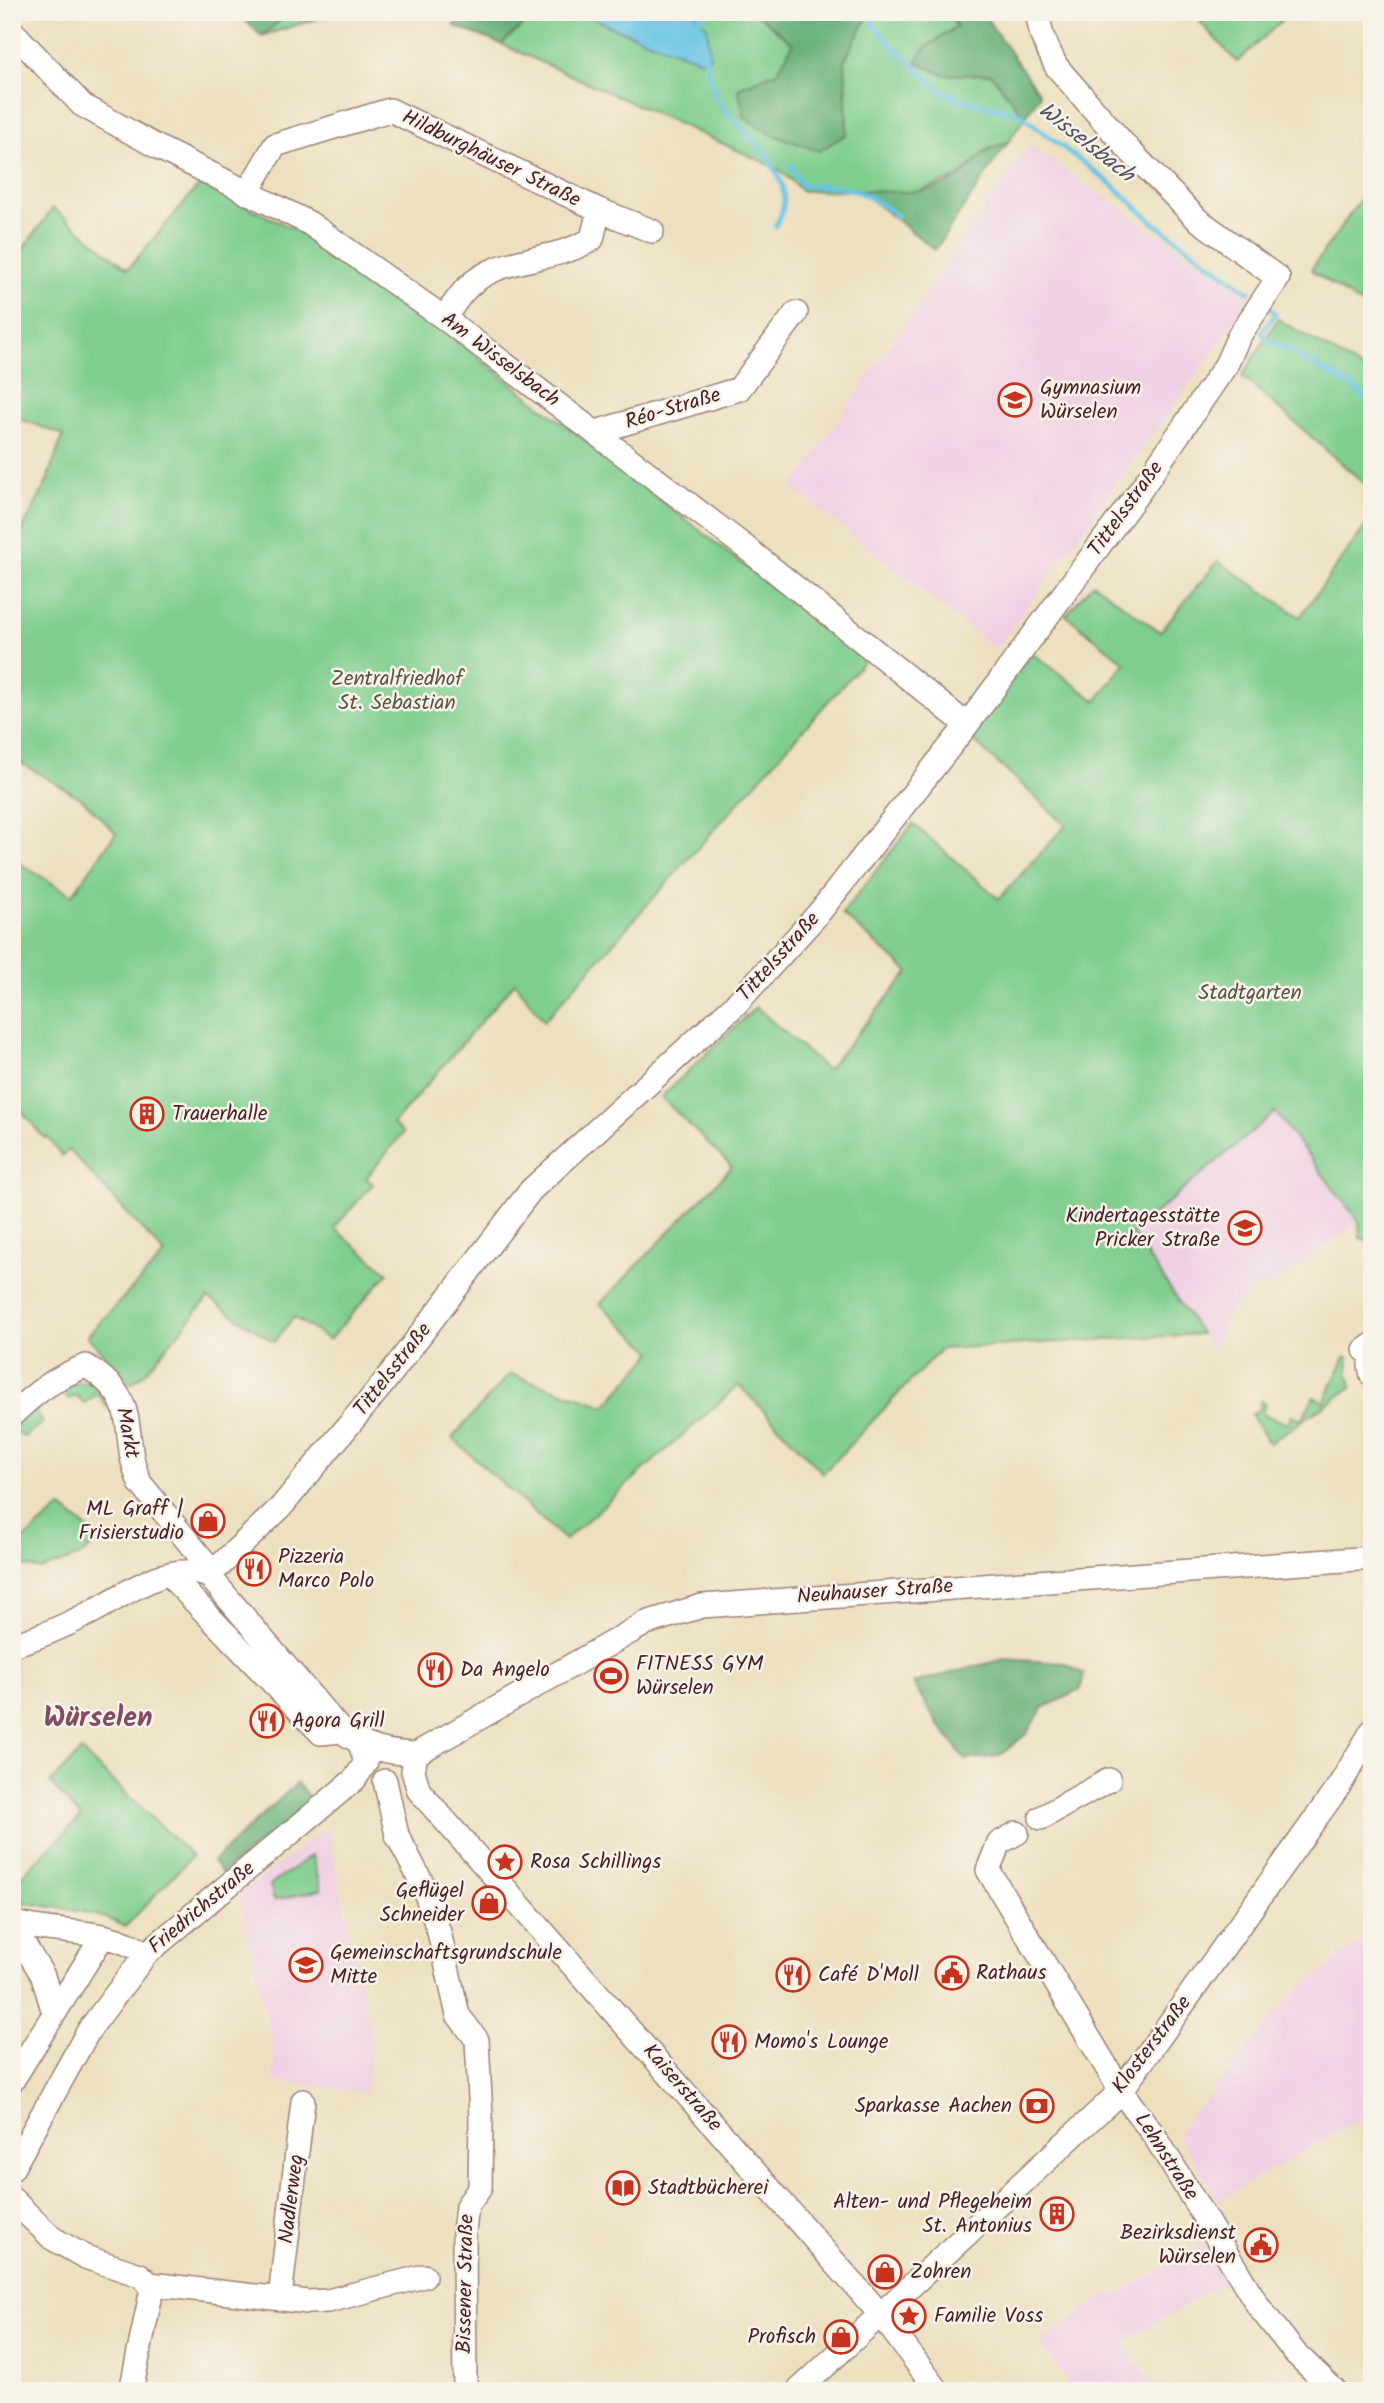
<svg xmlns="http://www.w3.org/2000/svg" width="1384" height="2403" font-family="Kalam,sans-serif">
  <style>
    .built { fill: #f0d0e4 }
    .green { fill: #7fce8e; stroke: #64765c; stroke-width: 2 }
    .forest { fill: #67b179; stroke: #586852; stroke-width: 2 }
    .water { fill: #67c4e5; stroke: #587288; stroke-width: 2 }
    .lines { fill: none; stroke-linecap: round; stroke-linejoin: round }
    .stream { stroke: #67c4e5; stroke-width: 5 }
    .minor-casing { stroke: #9c8075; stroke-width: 26 }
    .minor { stroke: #fff; stroke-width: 23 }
    .labels { text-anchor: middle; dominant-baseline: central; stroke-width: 5; stroke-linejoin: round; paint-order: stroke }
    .street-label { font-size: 21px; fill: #4a1f2b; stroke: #f7f3e8 }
    .poi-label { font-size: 21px; fill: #4a1f2b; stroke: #f7f3e8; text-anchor: start }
    .park-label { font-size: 21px; fill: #5a5449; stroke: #f7f3e8 }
    .water-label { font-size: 23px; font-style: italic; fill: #535163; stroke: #f7f3e8 }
    .district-label { font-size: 28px; font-weight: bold; fill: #824c64; stroke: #f7f3e8 }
  </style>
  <rect width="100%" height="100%" fill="#f7f3e8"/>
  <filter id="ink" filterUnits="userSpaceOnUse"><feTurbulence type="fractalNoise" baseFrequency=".0143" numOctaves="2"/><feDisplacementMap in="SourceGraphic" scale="14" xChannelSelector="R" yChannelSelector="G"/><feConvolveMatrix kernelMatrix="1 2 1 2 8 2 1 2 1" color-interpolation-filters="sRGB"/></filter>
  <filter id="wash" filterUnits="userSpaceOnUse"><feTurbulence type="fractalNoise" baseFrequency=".00686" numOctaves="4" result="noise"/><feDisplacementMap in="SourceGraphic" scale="28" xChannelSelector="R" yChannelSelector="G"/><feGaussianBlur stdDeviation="1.57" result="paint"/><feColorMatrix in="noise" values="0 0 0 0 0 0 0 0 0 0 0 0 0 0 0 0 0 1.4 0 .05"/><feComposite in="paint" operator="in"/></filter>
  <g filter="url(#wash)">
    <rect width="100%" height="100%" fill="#ede0bf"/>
    <path class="built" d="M 1029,145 L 1247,295 L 1239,308 L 1241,313 L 996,650 L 792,487 Z
      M 1275,1112 L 1359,1222 L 1267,1290 L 1258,1286 L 1251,1288 L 1241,1305 L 1235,1302 L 1212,1350 L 1132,1233 Z
      M 327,1827 L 372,2035 L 366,2092 L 273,2081 L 274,2054 L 239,1895 Z
      M 1372,1932 L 1372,2122 L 1364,2127 L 1359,2120 L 1218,2200 L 1177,2133 L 1292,1995 Z
      M 1204,2243 L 1227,2280 L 1124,2343 L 1159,2391 L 1075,2391 L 1039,2343 L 1091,2306 L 1114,2292 L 1116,2296 Z"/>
    <path class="green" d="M 291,12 L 339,12 L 261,36 Z
      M 538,12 L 755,12 L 793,44 L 777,72 L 739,88 L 773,135 L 819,151 L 847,92 L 845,59 L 870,12 L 945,12 L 957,26 L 926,47 L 944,75 L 991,74 L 1025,117 L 1008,142 L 987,149 L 959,177 L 911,194 L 859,190 L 802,191 L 779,169 L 501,44 Z
      M 1210,12 L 1291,12 L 1237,62 L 1200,22 Z
      M 1372,183 L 1372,312 L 1311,270 Z
      M 200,184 L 304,234 L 459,342 L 865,660 L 544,1021 L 515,982 L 393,1124 L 403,1133 L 366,1178 L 373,1184 L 334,1228 L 388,1273 L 329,1340 L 294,1317 L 274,1342 L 208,1298 L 144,1374 L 131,1384 L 87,1336 L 165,1254 L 69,1150 L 62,1156 L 47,1137 L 44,1138 L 14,1102 L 17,1097 L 12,1089 L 12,971 L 18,965 L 12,961 L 12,859 L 72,895 L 116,833 L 81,798 L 12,758 L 12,550 L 45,486 L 63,435 L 12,416 L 12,264 L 53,208 L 128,269 Z
      M 1278,319 L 1372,375 L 1372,490 L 1242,376 Z
      M 1372,517 L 1372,1242 L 1360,1238 L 1359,1222 L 1275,1112 L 1132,1233 L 1201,1334 L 941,1349 L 823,1473 L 739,1385 L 565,1540 L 452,1438 L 510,1374 L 605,1406 L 653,1352 L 600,1304 L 732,1167 L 661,1097 L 756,1007 L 827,1070 L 909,972 L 842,914 L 913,824 L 999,899 L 1066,825 L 967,735 L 1032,653 L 1096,701 L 1125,663 L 1066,615 L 1093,583 L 1160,632 L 1218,561 L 1300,617 Z
      M 1345,1357 L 1349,1358 L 1348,1372 L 1352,1387 L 1269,1443 L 1251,1414 L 1258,1410 L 1261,1401 L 1265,1403 L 1262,1414 L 1288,1424 L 1292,1415 L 1302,1419 L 1314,1397 L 1324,1402 Z
      M 94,1382 L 112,1405 L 107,1407 L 98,1394 L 84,1403 L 77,1396 L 68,1399 L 64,1393 L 52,1395 L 35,1411 L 43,1422 L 24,1437 L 12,1431 L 12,1418 L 68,1383 Z
      M 61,1507 L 100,1539 L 80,1556 L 41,1570 L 12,1563 L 12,1534 L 22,1541 Z
      M 81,1751 L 192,1856 L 125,1927 C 98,1909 51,1909 19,1901 L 12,1894 L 12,1885 L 81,1817 L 50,1783 Z
      M 312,1855 L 321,1890 L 274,1900 L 270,1885 Z"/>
    <path class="forest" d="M 237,12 L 291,12 L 261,36 Z
      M 459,12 L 538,12 L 501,44 L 454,26 Z
      M 755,12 L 870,12 L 845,59 L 847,134 L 819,151 L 773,135 L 745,118 L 738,88 L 777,72 L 793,44 Z
      M 945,12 L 982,12 L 1040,95 L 1025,117 L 991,74 L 944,75 L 916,62 L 926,47 L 957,26 Z
      M 1008,142 L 935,250 L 859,190 C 891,192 933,197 960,176 C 982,159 977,152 1008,142 Z
      M 1004,1659 L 1064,1663 L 1084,1674 L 1080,1690 L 1043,1708 L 1026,1734 L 999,1756 L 966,1760 L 937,1723 L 913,1683 Z
      M 297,1783 L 312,1801 L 222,1873 L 213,1861 Z"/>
    <path class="water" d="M 583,12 L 696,12 L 698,19 L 707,26 L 710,56 L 706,62 L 611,27 Z"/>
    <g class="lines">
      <path class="stream" d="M 864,12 L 888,41 L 941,91 L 962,100 L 1018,113 L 1115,187 L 1153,222 L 1249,292
        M 699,23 L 698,19 L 712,12
        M 705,57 C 708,72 711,91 720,103 C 745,138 807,179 775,226
        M 790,165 L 802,186 C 846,184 862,189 897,216
        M 1271,309 L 1275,315 L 1262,331 L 1264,337 L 1354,388 L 1372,405"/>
    </g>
  </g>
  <g filter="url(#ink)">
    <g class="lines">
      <defs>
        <path id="minor" d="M 12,31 L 82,105 L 161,149 L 309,223 L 444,318 L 745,547 L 967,725
          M 247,193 L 275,145 L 390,110 L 599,210 L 652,231
          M 444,318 C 452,308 458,296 467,288 C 498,255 555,263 592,239 L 599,210
          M 596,432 L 739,389 L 796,313
          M 1365,1350 L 1372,1345
          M 1370,1366 L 1372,1375
          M 12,1415 C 35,1393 56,1377 86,1366 C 145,1402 118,1433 140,1483 L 213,1572
          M 209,1576 L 281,1507 L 382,1385 L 531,1190 L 736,1004 L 818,914 L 967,725 L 1139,492 L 1226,365 L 1239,336 L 1278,278 L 1197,219 L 1129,150 L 1056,66 L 1042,36 L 1037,12
          M 177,1583 L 321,1733 L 341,1731
          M 12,1645 C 37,1638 65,1626 88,1614 C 125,1596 165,1560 209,1576 L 341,1731 C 366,1748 386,1753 416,1754 L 646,1623 L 702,1606 L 1372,1558
          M 416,1754 L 413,1771 L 419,1791 L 881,2315 L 938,2391
          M 385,1781 L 397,1835 L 423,1885 L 439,1932 L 458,2015 L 477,2040 L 481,2117 L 480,2188 L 467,2206 L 464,2232 L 465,2391
          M 1041,1818 L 1109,1780
          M 1017,1833 L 999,1843 L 988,1870 L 1121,2091 L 1156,2138 L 1259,2307 L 1295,2353 L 1335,2391
          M 12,1922 C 56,1936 107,1926 146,1954
          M 12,1925 L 43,1976 L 54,2013
          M 12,2081 L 103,1936
          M 12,2169 L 89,2030 L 146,1954 L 355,1779 L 366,1762 L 360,1744
          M 12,2199 L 52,2238 L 85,2257 L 140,2275 L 150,2284 L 151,2294 L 131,2391
          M 150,2284 L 308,2302 L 328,2301 L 424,2276
          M 280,2298 L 303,2101
          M 798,2391 L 1121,2091 L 1339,1786 L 1372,1731"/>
      </defs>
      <use href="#minor" class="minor-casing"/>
      <use href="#minor" class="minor"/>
    </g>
  </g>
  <defs>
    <symbol id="school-ring" viewBox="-11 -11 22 22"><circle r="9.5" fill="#f7f3e8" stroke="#c8321e" stroke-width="1.5"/><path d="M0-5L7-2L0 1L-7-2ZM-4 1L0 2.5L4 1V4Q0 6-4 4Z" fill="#c8321e"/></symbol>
    <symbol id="building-ring" viewBox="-11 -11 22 22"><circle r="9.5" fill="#f7f3e8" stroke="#c8321e" stroke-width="1.5"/><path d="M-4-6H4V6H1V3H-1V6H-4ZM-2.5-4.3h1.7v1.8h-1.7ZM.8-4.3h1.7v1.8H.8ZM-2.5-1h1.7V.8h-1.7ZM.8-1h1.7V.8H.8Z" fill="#c8321e"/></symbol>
    <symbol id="shop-ring" viewBox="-11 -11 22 22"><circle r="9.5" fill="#f7f3e8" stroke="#c8321e" stroke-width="1.5"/><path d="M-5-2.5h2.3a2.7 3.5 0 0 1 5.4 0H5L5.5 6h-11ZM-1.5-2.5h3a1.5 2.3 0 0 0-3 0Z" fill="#c8321e"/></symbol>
    <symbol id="restaurant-ring" viewBox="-11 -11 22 22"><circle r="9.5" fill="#f7f3e8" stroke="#c8321e" stroke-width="1.5"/><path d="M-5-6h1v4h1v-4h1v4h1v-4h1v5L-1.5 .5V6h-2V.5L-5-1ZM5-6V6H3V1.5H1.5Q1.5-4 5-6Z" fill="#c8321e"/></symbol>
    <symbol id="stadium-ring" viewBox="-11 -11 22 22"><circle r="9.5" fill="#f7f3e8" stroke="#c8321e" stroke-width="1.5"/><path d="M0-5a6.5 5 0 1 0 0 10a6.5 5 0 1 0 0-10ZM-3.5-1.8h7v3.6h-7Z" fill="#c8321e"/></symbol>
    <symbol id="sight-ring" viewBox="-11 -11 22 22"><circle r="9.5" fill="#f7f3e8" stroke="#c8321e" stroke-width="1.5"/><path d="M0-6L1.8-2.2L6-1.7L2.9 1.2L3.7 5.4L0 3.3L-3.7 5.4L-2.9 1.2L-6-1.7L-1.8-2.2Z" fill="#c8321e"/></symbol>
    <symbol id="civic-ring" viewBox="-11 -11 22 22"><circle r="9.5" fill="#f7f3e8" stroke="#c8321e" stroke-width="1.5"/><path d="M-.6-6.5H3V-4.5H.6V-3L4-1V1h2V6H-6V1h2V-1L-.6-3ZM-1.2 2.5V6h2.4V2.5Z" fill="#c8321e"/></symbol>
    <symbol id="bank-ring" viewBox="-11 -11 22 22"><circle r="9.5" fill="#f7f3e8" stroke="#c8321e" stroke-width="1.5"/><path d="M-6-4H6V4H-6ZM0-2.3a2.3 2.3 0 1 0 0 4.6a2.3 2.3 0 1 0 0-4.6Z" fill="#c8321e"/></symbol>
    <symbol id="library-ring" viewBox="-11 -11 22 22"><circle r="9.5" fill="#f7f3e8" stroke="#c8321e" stroke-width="1.5"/><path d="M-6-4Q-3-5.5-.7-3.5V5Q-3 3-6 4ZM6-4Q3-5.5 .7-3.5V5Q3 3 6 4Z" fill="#c8321e"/></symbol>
  </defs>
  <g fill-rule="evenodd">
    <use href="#school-ring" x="996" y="381" width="38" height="38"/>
    <use href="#building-ring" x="128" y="1095" width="38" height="38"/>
    <use href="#school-ring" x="1226" y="1209" width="38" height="38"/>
    <use href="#shop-ring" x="189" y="1502" width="38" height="38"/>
    <use href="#restaurant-ring" x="235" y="1550" width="38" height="38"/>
    <use href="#restaurant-ring" x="416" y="1651" width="38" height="38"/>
    <use href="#stadium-ring" x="592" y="1657" width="38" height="38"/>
    <use href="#restaurant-ring" x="248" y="1702" width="38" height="38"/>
    <use href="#sight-ring" x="486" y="1843" width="38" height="38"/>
    <use href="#shop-ring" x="470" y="1884" width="38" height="38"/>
    <use href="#school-ring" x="287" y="1946" width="38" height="38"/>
    <use href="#civic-ring" x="933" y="1954" width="38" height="38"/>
    <use href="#restaurant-ring" x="774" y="1956" width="38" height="38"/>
    <use href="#restaurant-ring" x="710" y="2023" width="38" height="38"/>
    <use href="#bank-ring" x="1018" y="2087" width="38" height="38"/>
    <use href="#library-ring" x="604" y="2169" width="38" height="38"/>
    <use href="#building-ring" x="1038" y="2195" width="38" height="38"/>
    <use href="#civic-ring" x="1242" y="2226" width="38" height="38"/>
    <use href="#shop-ring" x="866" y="2253" width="38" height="38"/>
    <use href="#sight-ring" x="890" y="2297" width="38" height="38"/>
    <use href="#shop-ring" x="822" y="2318" width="38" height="38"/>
  </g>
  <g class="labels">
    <g class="street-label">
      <text transform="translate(491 159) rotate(26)">Hildburghäuser Straße</text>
      <text transform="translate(500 360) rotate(37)">Am Wisselsbach</text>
      <text transform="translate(673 409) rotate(-17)">Réo-Straße</text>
      <text transform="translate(1126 509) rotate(-54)">Tittelsstraße</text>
      <text transform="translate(779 957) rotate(-48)">Tittelsstraße</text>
      <text transform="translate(393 1370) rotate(-52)">Tittelsstraße</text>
      <text transform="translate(127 1433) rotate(79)">Markt</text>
      <text transform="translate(875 1592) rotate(-4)">Neuhauser Straße</text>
      <text transform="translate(202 1908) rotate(-40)">Friedrichstraße</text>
      <text transform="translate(1152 2045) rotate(-53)">Klosterstraße</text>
      <text transform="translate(682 2088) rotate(49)">Kaiserstraße</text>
      <text transform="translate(1166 2157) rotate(57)">Lehnstraße</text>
      <text transform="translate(292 2199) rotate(-83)">Nadlerweg</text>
      <text transform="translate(466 2284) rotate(-89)">Bissener Straße</text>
    </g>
    <g class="poi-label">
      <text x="1040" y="388">Gymnasium<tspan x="1040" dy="24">Würselen</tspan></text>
      <text x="172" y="1114">Trauerhalle</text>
      <text x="1220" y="1216" text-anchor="end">Kindertagesstätte<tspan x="1220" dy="24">Pricker Straße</tspan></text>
      <text x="184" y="1509" text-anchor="end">ML Graff |<tspan x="184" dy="24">Frisierstudio</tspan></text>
      <text x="278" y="1557">Pizzeria<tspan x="278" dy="24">Marco Polo</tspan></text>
      <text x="636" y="1664">FITNESS GYM<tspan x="636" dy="24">Würselen</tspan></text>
      <text x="460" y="1670">Da Angelo</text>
      <text x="292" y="1721">Agora Grill</text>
      <text x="530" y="1862">Rosa Schillings</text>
      <text x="464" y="1891" text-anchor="end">Geflügel<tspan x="464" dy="24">Schneider</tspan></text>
      <text x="330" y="1953">Gemeinschaftsgrundschule<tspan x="330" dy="24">Mitte</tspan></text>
      <text x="976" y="1973">Rathaus</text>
      <text x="818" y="1975">Café D'Moll</text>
      <text x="754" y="2042">Momo's Lounge</text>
      <text x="1012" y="2106" text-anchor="end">Sparkasse Aachen</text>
      <text x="648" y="2188">Stadtbücherei</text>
      <text x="1032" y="2202" text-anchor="end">Alten- und Pflegeheim<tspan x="1032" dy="24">St. Antonius</tspan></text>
      <text x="1236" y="2233" text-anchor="end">Bezirksdienst<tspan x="1236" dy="24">Würselen</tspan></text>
      <text x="910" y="2272">Zohren</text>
      <text x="934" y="2316">Familie Voss</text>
      <text x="816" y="2337" text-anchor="end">Profisch</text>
    </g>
    <g class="park-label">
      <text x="397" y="679">Zentralfriedhof<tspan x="397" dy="24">St. Sebastian</tspan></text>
      <text x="1250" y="993">Stadtgarten</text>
    </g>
    <g class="water-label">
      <text transform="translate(1086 143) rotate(38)">Wisselsbach</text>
    </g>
    <g class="district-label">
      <text x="98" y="1718">Würselen</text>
    </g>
  </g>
  <rect width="1384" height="2403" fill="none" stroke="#f7f3e8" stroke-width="42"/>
</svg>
